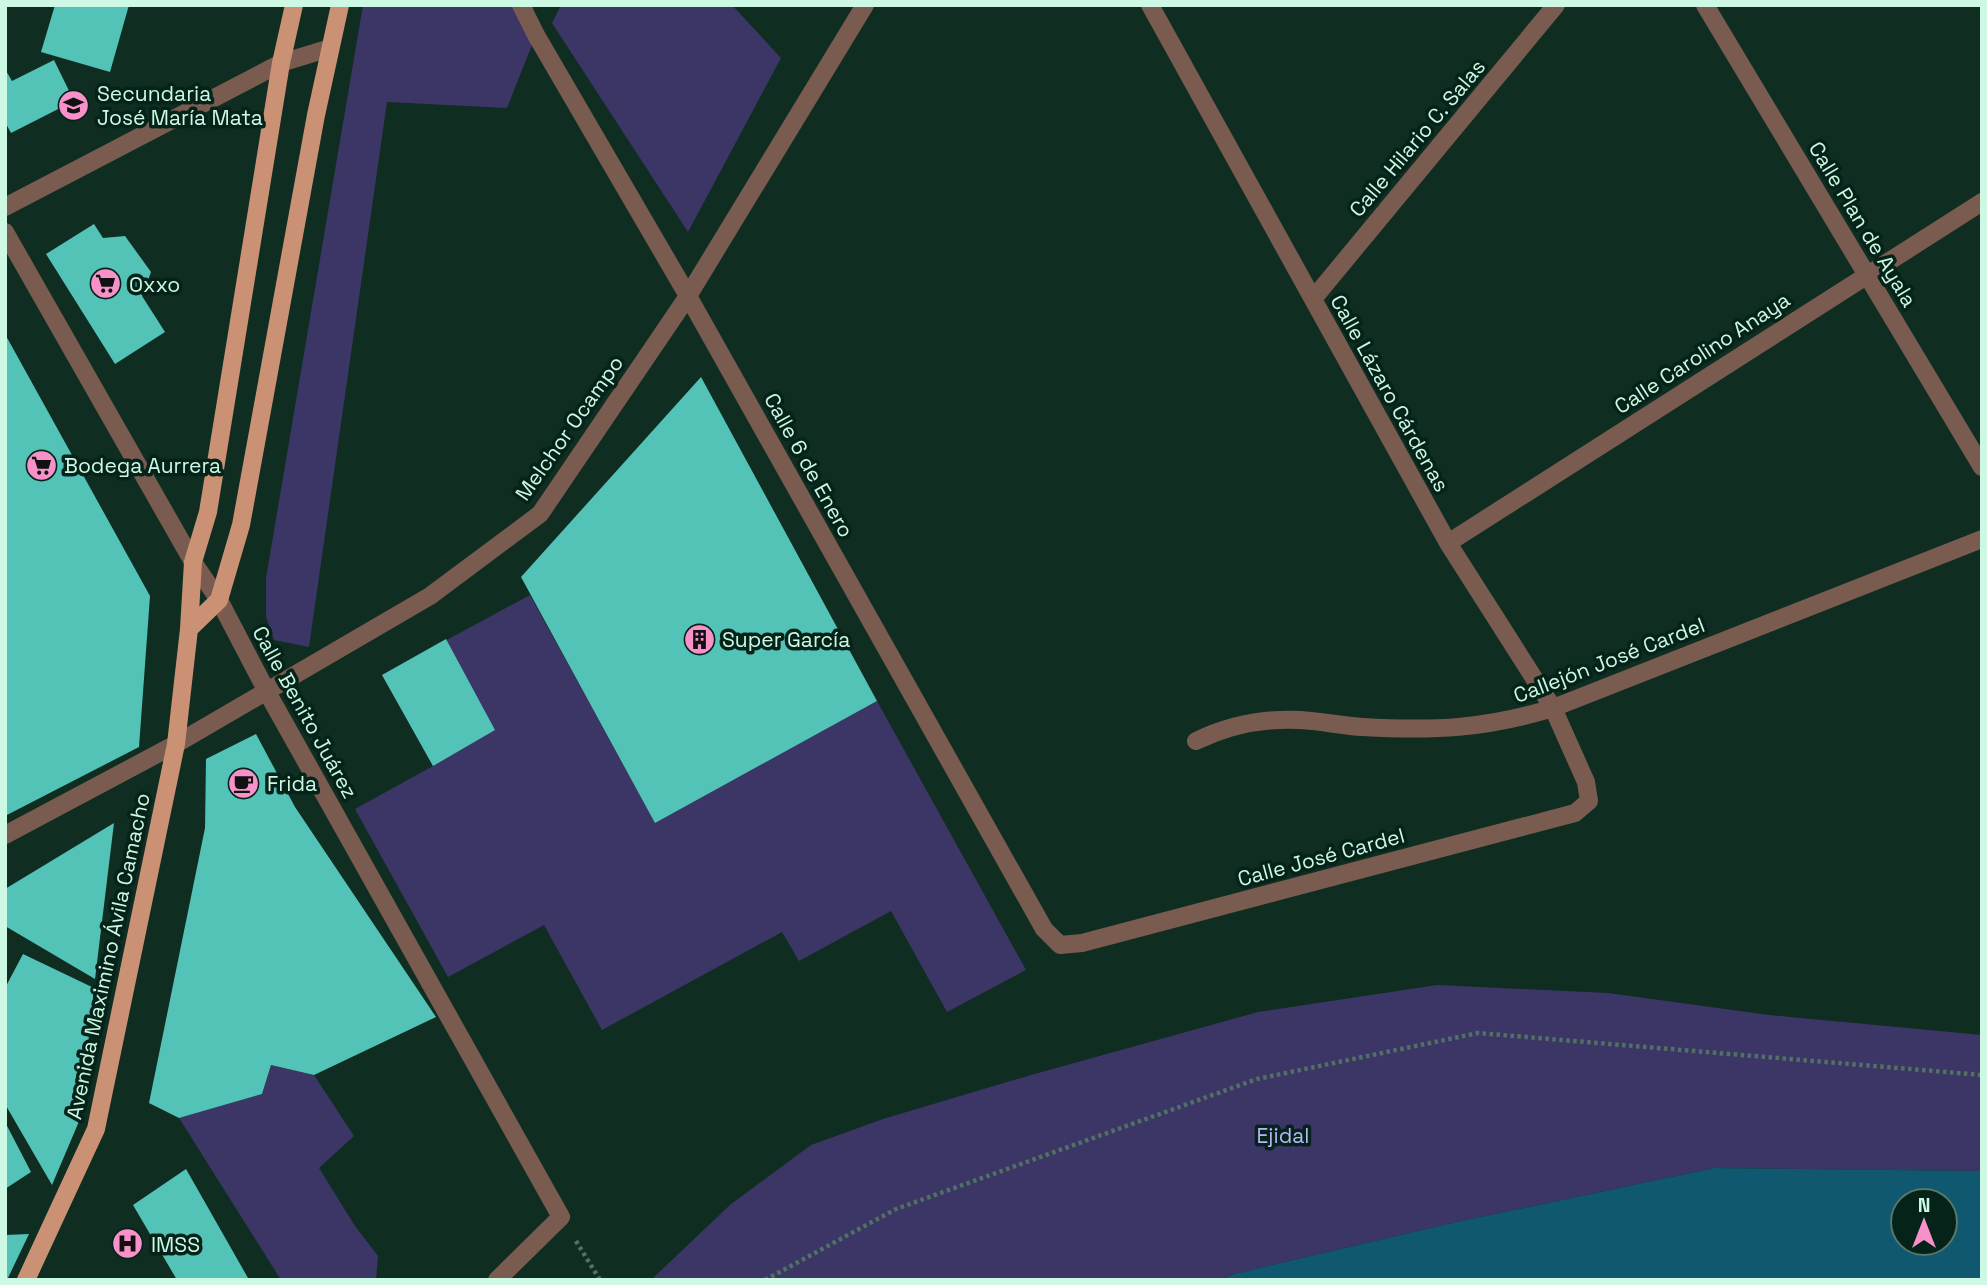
<svg xmlns="http://www.w3.org/2000/svg" width="1987" height="1285" font-family="'Space Grotesk',sans-serif">
  <style>
    .green { fill: #3b3666 }
    .water { fill: #105870; fill-rule: evenodd }
    .building { fill: #53c2b7 }
    .lines { fill: none; stroke-linecap: round; stroke-linejoin: round }
    .path { stroke: #507163; stroke-width: 4.5; stroke-dasharray: 3.5 3.5; stroke-linecap: butt }
    .minor { stroke: #795c4f; stroke-width: 18 }
    .major { stroke: #cb9175; stroke-width: 18 }
    .labels { text-anchor: middle; dominant-baseline: central; stroke-width: 7; stroke-linejoin: round; paint-order: stroke }
    .poi-label { font-size: 21px; fill: #cdf8e4; stroke: #052319; text-anchor: start }
    .street-label { font-size: 21px; fill: #cdf8e4; stroke: #052319 }
    .park-label { font-size: 21px; fill: #b9b6fd; stroke: #052319 }
  </style>
  <rect width="100%" height="100%" fill="#102d22"/>
  <path class="green" d="M 363,5 L 533,5 L 536,35 L 507,108 L 387,102 L 309,647 L 274,640 L 266,617 L 266,578 Z
    M 561,5 L 732,5 L 781,58 L 688,232 L 552,23 Z
    M 530,595 L 655,822 L 877,701 L 1026,970 L 947,1012 L 891,911 L 799,961 L 782,932 L 602,1030 L 544,925 L 448,977 L 355,809 L 433,766 L 382,675 Z
    M 1437,985 L 1608,993 L 1769,1015 L 1982,1035 L 1982,1171 L 1714,1168 L 1452,1223 L 1234,1274 L 1221,1280 L 651,1280 L 731,1204 L 811,1145 L 883,1119 L 1031,1075 L 1258,1012 Z
    M 271,1065 L 314,1075 L 354,1136 L 319,1168 L 355,1226 L 378,1256 L 376,1280 L 281,1280 L 179,1118 L 262,1094 Z"/>
  <path class="water" d="M 1714,1168 L 1982,1171 L 1982,1280 L 1221,1280 L 1234,1274 L 1452,1223 ZM 1903,1201 L 1945,1201 L 1945,1243 L 1903,1243 Z"/>
  <path class="building" d="M 55,5 L 129,5 L 110,72 L 41,52 Z
    M 54,60 L 74,101 L 11,133 L 5,122 L 5,69 L 12,81 Z
    M 94,224 L 103,238 L 125,236 L 151,272 L 142,296 L 165,332 L 115,364 L 46,254 Z
    M 5,334 L 150,596 L 139,747 L 5,816 Z
    M 701,377 L 877,701 L 655,823 L 521,577 Z
    M 446,639 L 495,730 L 433,766 L 382,675 Z
    M 256,734 L 295,807 L 436,1017 L 314,1075 L 271,1065 L 262,1094 L 179,1118 L 149,1103 L 205,828 L 206,759 Z
    M 114,823 L 95,979 L 5,926 L 5,889 Z
    M 23,954 L 94,988 L 80,1119 L 52,1185 L 5,1104 L 5,988 Z
    M 5,1122 L 31,1172 L 5,1189 Z
    M 186,1169 L 248,1278 L 246,1280 L 177,1280 L 133,1205 Z
    M 29,1234 L 7,1280 L 5,1280 L 5,1235 Z"/>
  <g class="lines">
    <path class="path" d="M 576,1241 L 600,1280
      M 765,1280 L 896,1209 L 1257,1079 L 1478,1033 L 1982,1075"/>
    <path class="minor" d="M 521,5 L 536,35 L 688,296 L 1044,929 L 1060,945 L 1082,943 L 1575,813 L 1589,801 L 1586,782 L 1553,708 L 1448,543 L 1150,5
      M 1705,5 L 1982,467
      M 5,207 L 281,63 L 330,48
      M 5,232 L 193,562 L 219,600 L 267,692 L 561,1217 L 497,1280
      M 1313,299 L 1556,5
      M 1448,543 L 1982,202
      M 1196,741 C 1229,725 1263,718 1300,720 C 1321,721 1342,726 1363,727 C 1433,731 1486,729 1553,708 L 1982,539
      M 5,835 L 176,744 L 430,596 L 540,514 L 688,296 L 865,5"/>
    <path class="major" d="M 189,629 L 219,600 L 241,525 L 316,115 L 340,5
      M 26,1280 L 96,1129 L 176,744 L 189,629 L 193,562 L 208,512 L 281,63 L 294,5"/>
  </g>
  <defs>
    <symbol id="school-disc" viewBox="-11 -11 22 22"><circle r="9.5" fill="#f890ca" stroke="#052319"/><path d="M0-5L7-2L0 1L-7-2ZM-4 1L0 2.5L4 1V4Q0 6-4 4Z" fill="#111"/></symbol>
    <symbol id="supermarket-disc" viewBox="-11 -11 22 22"><circle r="9.5" fill="#f890ca" stroke="#052319"/><path d="M-6-5.5h2.5l.6 2H6L4.5 2H-2.5L-4.4-4H-6ZM-1.5 3.2a1.3 1.3 0 1 0 .1 0ZM3 3.2a1.3 1.3 0 1 0 .1 0Z" fill="#111"/></symbol>
    <symbol id="building-disc" viewBox="-11 -11 22 22"><circle r="9.5" fill="#f890ca" stroke="#052319"/><path d="M-4-6H4V6H1V3H-1V6H-4ZM-2.5-4.3h1.7v1.8h-1.7ZM.8-4.3h1.7v1.8H.8ZM-2.5-1h1.7V.8h-1.7ZM.8-1h1.7V.8H.8Z" fill="#111"/></symbol>
    <symbol id="cafe-disc" viewBox="-11 -11 22 22"><circle r="9.5" fill="#f890ca" stroke="#052319"/><path d="M-5.5-4.5H6V0H3Q3 3.5 0 3.5H-2.5Q-5.5 3.5-5.5 0ZM3-3.2v2h1.7v-2ZM-6 4.5H4V6H-6Z" fill="#111"/></symbol>
    <symbol id="hospital-disc" viewBox="-11 -11 22 22"><circle r="9.5" fill="#f890ca" stroke="#052319"/><path d="M-5-5h3v3.5h4V-5h3V5h-3V1.5h-4V5h-3Z" fill="#111"/></symbol>
  </defs>
  <g fill-rule="evenodd">
    <use href="#school-disc" x="56" y="88" width="35" height="35"/>
    <use href="#supermarket-disc" x="88" y="266" width="35" height="35"/>
    <use href="#supermarket-disc" x="24" y="448" width="35" height="35"/>
    <use href="#building-disc" x="682" y="622" width="35" height="35"/>
    <use href="#cafe-disc" x="226" y="766" width="35" height="35"/>
    <use href="#hospital-disc" x="110" y="1226" width="35" height="35"/>
  </g>
  <g class="labels">
    <g class="poi-label">
      <text x="97" y="93">Secundaria<tspan x="97" dy="24">José María Mata</tspan></text>
      <text x="129" y="284">Oxxo</text>
      <text x="64" y="465">Bodega Aurrera</text>
      <text x="722" y="639">Super García</text>
      <text x="267" y="783">Frida</text>
      <text x="151" y="1244">IMSS</text>
    </g>
    <g class="street-label">
      <text transform="translate(1417 138) rotate(-50)">Calle Hilario C. Salas</text>
      <text transform="translate(1863 224) rotate(59)">Calle Plan de Ayala</text>
      <text transform="translate(1702 353) rotate(-33)">Calle Carolino Anaya</text>
      <text transform="translate(1390 393) rotate(61)">Calle Lázaro Cárdenas</text>
      <text transform="translate(569 428) rotate(-55)">Melchor Ocampo</text>
      <text transform="translate(809 465) rotate(61)">Calle 6 de Enero</text>
      <text transform="translate(1609 660) rotate(-21)">Callejón José Cardel</text>
      <text transform="translate(305 712) rotate(61)">Calle Benito Juárez</text>
      <text transform="translate(1321 857) rotate(-15)">Calle José Cardel</text>
      <text transform="translate(108 956) rotate(-78)">Avenida Maximino Ávila Camacho</text>
    </g>
    <g class="park-label">
      <text x="1283" y="1135">Ejidal</text>
    </g>
  </g>
  <rect width="1987" height="1285" fill="none" stroke="#cdf8e4" stroke-width="14"/>
  <g transform="translate(1924 1222)"><circle r="33" fill="#052319" stroke="#55786a" stroke-width="2"/>
  <path d="M0-5L12 26L0 18L-12 26Z" fill="#f890ca"/>
  <text y="-10" font-size="19" font-weight="bold" text-anchor="middle" fill="#cdf8e4">N</text>
  </g>
</svg>
